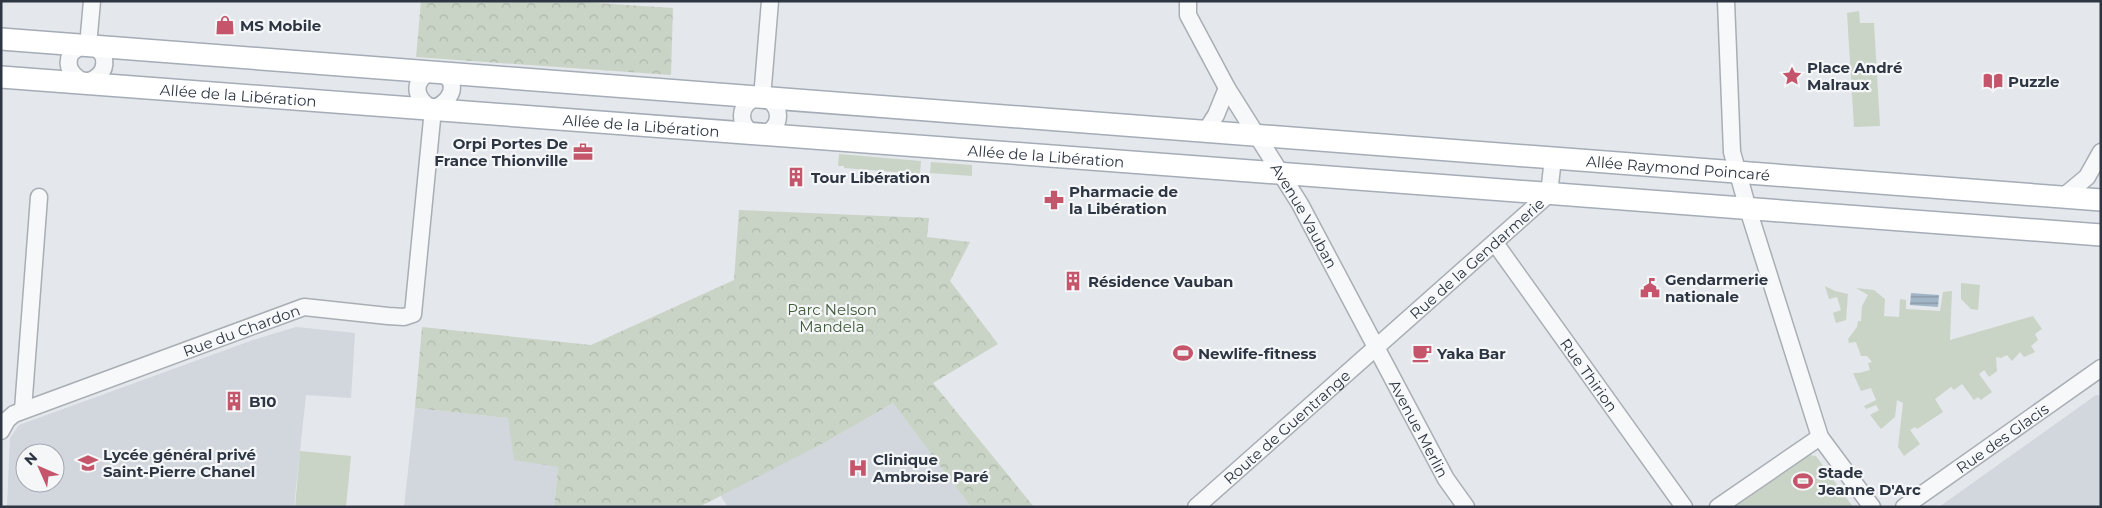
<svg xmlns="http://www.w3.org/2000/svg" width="2102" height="508" font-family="Montserrat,sans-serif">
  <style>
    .built { fill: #d2d6dd; fill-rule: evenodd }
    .grass { fill: #cad4c6 }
    .forest { fill: url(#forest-crowns) }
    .water { fill: url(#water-rules) }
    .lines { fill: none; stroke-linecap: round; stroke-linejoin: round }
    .minor-casing { stroke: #a9aeb5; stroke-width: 19 }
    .major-casing { stroke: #a4acb6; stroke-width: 24 }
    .minor { stroke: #f7f8f9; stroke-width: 16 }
    .major { stroke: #fff; stroke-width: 21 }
    .labels { text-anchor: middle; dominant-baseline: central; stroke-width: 4.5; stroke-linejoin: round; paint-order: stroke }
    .poi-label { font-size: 15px; font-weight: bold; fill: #2d3642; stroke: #f4f6f8; text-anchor: start }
    .street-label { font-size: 15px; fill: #2d3642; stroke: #f4f6f8 }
    .park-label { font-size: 15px; fill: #435d3b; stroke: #f4f6f8 }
  </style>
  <defs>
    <pattern id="forest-crowns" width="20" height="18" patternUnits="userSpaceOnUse" patternTransform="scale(1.25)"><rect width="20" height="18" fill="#cad4c6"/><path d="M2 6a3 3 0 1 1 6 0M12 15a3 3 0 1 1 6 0" fill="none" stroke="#aeb7ab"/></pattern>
    <pattern id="water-rules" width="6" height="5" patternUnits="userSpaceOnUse" patternTransform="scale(1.25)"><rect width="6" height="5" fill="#a2b6c7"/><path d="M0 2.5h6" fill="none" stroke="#8495a3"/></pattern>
  </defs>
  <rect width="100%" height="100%" fill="#e4e7eb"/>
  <path class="built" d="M 296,327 L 355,333 L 351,398 L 306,395 L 294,507 L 7,507 L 10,438 L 19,425 L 253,340 ZM 25,453 L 55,453 L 55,483 L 25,483 Z
    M 2096,395 L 2101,396 L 2101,507 L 1939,507 Z
    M 893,403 L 971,507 L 728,507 L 720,495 L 826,442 Z
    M 415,408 L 508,418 L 558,467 L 554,507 L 404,507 Z"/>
  <path class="grass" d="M 1859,11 L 1860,23 L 1874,23 L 1880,126 L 1854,127 L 1847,13 Z
    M 839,154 L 921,161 L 920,174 L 844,168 L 844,166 L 838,166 Z
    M 931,162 L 972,165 L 972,176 L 930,173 Z
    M 1961,283 L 1980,285 L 1978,310 L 1971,309 L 1961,299 Z
    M 1825,286 L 1835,291 L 1848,294 L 1846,320 L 1836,323 L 1833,313 L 1841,310 L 1837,297 L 1829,299 Z
    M 1856,288 L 1874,290 L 1885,299 L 1884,316 L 1899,317 L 1900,299 L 1906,300 L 1906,309 L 1940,311 L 1943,292 L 1952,291 L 1950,340 L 2033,316 L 2042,329 L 2035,334 L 2038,340 L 2031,346 L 2035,352 L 2024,357 L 2020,352 L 2012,361 L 2007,355 L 2001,358 L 1996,357 L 1997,371 L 1989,377 L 1984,370 L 1979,374 L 1992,392 L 1981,400 L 1978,397 L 1974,400 L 1962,384 L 1954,390 L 1951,387 L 1935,399 L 1943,412 L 1917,429 L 1915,427 L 1910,430 L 1920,444 L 1904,456 L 1898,447 L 1903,403 L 1897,400 L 1895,417 L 1881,429 L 1870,415 L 1879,410 L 1876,405 L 1866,409 L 1864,406 L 1876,400 L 1871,388 L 1861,391 L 1853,373 L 1859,373 L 1870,370 L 1868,363 L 1872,362 L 1867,356 L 1861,356 L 1856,342 L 1849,343 L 1848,339 L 1857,327 L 1858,321 L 1861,321 L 1862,306 L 1868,295 Z
    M 300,451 L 351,456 L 346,507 L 295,507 Z
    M 1809,455 L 1816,456 L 1853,507 L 1735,507 Z"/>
  <path class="forest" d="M 421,1 L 566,1 L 673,8 L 671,75 L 416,57 Z
    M 739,210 L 929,218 L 927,237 L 970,242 L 950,281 L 998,344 L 933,383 L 1034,507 L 971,507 L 893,403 L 826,442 L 699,507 L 554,507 L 558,467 L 514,460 L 508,418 L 415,408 L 422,327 L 591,345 L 734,280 Z"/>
  <path class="water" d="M 1911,293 L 1939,295 L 1938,307 L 1910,305 Z"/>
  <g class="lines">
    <defs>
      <g id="minor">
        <path id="s1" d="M 1188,1 L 1188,15 L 1227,88 L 1300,204 L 1446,479 L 1466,507"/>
        <path d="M 1726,1 L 1732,152 L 1748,209 L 1820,437 L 1872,507"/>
        <path d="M 82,45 L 71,53 C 64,68 73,76 85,83 C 98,78 108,71 103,55 L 95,46"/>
        <path d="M 88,46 L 92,1"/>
        <path d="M 430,72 C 410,83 416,100 433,109 C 449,102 461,86 443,73"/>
        <path d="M 762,98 L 770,1"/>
        <circle cx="760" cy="116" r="18"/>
        <path d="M 1205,132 L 1216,115 L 1227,88"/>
        <path d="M 2063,197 L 2087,177 L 2101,152"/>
        <path id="s2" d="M 1495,243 L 1684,507"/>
        <path d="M 23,410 L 39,197"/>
        <path id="s3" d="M 1,431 L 7,420 L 14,414 L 304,307 L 388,316 L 404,317 L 413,314 L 433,109"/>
        <path id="s4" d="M 1196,507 L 1549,194 L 1553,158"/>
        <path d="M 1718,507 L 1820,437"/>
        <path id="s5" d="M 1904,507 L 2101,368"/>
      </g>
      <g id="major">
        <path id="s6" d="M 1,39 L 2101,200"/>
        <path id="s7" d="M 1,77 L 2101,235"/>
      </g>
    </defs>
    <use href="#minor" class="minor-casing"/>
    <use href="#major" class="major-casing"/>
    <use href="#minor" class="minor"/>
    <use href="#major" class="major"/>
  </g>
  <defs>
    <symbol id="shop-bare" viewBox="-9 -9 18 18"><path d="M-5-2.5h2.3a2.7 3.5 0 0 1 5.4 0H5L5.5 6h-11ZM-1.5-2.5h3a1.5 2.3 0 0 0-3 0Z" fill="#c4556a" stroke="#f4f6f8" stroke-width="2.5" paint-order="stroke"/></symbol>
    <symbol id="sight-bare" viewBox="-9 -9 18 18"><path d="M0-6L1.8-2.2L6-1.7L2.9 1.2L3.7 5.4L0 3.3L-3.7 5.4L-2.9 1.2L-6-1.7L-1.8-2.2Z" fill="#c4556a" stroke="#f4f6f8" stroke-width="2.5" paint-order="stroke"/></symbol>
    <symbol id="library-bare" viewBox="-9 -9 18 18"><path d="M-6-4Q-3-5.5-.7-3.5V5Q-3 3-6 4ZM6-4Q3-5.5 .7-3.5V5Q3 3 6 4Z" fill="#c4556a" stroke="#f4f6f8" stroke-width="2.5" paint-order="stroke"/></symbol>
    <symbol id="office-bare" viewBox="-9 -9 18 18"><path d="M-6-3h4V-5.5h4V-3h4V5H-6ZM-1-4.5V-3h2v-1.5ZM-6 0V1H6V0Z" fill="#c4556a" stroke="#f4f6f8" stroke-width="2.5" paint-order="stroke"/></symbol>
    <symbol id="building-bare" viewBox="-9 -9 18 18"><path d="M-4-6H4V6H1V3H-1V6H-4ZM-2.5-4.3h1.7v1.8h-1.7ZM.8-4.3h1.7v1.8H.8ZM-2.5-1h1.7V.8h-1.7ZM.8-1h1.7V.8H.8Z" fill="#c4556a" stroke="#f4f6f8" stroke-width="2.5" paint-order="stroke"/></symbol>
    <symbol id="pharmacy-bare" viewBox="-9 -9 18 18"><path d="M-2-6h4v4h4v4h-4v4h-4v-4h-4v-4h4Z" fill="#c4556a" stroke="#f4f6f8" stroke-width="2.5" paint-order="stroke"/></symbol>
    <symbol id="civic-bare" viewBox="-9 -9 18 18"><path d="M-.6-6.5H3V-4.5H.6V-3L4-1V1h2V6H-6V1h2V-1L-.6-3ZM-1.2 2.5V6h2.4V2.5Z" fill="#c4556a" stroke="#f4f6f8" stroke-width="2.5" paint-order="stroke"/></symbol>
    <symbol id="stadium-bare" viewBox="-9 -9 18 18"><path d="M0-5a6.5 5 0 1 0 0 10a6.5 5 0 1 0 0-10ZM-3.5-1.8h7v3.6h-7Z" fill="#c4556a" stroke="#f4f6f8" stroke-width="2.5" paint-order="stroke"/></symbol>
    <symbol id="cafe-bare" viewBox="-9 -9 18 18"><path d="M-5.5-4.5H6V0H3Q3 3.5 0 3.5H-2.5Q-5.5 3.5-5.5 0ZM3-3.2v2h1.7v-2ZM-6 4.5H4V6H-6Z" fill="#c4556a" stroke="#f4f6f8" stroke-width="2.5" paint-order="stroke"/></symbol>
    <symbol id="school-bare" viewBox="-9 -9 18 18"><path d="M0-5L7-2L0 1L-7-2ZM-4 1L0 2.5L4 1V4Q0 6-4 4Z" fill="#c4556a" stroke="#f4f6f8" stroke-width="2.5" paint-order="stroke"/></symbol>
    <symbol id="hospital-bare" viewBox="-9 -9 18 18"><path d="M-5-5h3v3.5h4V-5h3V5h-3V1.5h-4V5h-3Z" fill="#c4556a" stroke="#f4f6f8" stroke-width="2.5" paint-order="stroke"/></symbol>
  </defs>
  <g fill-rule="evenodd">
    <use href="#shop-bare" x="211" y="11" width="28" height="28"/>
    <use href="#sight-bare" x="1778" y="62" width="28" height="28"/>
    <use href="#library-bare" x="1979" y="67" width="28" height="28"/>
    <use href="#office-bare" x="569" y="138" width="28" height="28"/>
    <use href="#building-bare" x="782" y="163" width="28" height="28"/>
    <use href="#pharmacy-bare" x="1040" y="186" width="28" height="28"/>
    <use href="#building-bare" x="1059" y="267" width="28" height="28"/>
    <use href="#civic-bare" x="1636" y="274" width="28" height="28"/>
    <use href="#stadium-bare" x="1169" y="339" width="28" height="28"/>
    <use href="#cafe-bare" x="1408" y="339" width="28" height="28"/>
    <use href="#building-bare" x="220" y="387" width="28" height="28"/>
    <use href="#school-bare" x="74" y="449" width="28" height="28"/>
    <use href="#hospital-bare" x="844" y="454" width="28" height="28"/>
    <use href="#stadium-bare" x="1789" y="467" width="28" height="28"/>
  </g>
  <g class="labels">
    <g class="poi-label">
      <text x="240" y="25">MS Mobile</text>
      <text x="1807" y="67">Place André<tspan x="1807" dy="17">Malraux</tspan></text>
      <text x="2008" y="81">Puzzle</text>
      <text x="568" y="143" text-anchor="end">Orpi Portes De<tspan x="568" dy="17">France Thionville</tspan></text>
      <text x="811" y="177">Tour Libération</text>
      <text x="1069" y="191">Pharmacie de<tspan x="1069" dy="17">la Libération</tspan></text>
      <text x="1665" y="279">Gendarmerie<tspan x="1665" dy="17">nationale</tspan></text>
      <text x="1088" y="281">Résidence Vauban</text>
      <text x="1198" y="353">Newlife-fitness</text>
      <text x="1437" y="353">Yaka Bar</text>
      <text x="249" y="401">B10</text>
      <text x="103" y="454">Lycée général privé<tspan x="103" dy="17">Saint-Pierre Chanel</tspan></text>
      <text x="873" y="459">Clinique<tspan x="873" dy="17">Ambroise Paré</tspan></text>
      <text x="1818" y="472">Stade<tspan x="1818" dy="17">Jeanne D'Arc</tspan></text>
    </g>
    <g class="street-label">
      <text stroke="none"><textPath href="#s7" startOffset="238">Allée de la Libération</textPath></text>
      <text stroke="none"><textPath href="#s7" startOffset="642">Allée de la Libération</textPath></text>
      <text stroke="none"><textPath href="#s7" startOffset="1048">Allée de la Libération</textPath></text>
      <text stroke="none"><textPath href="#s6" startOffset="1682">Allée Raymond Poincaré</textPath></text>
      <text stroke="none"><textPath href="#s1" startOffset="246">Avenue Vauban</textPath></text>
      <text stroke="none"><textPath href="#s4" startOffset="375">Rue de la Gendarmerie</textPath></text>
      <text stroke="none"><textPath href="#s3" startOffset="264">Rue du Chardon</textPath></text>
      <text stroke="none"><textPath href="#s2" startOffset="162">Rue Thirion</textPath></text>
      <text stroke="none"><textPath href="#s4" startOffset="121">Route de Guentrange</textPath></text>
      <text stroke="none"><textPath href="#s1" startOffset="488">Avenue Merlin</textPath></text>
      <text stroke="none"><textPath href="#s5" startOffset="120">Rue des Glacis</textPath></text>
    </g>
    <g class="park-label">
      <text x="832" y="309">Parc Nelson<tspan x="832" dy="17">Mandela</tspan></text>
    </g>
  </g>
  <rect width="2102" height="508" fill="none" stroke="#2d3642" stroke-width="5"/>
  <g transform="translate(40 468) rotate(315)"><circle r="24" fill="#f4f6f8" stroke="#a4a9af"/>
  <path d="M0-4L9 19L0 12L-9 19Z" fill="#c4556a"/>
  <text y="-8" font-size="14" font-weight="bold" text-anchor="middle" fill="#2d3642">N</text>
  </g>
</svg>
